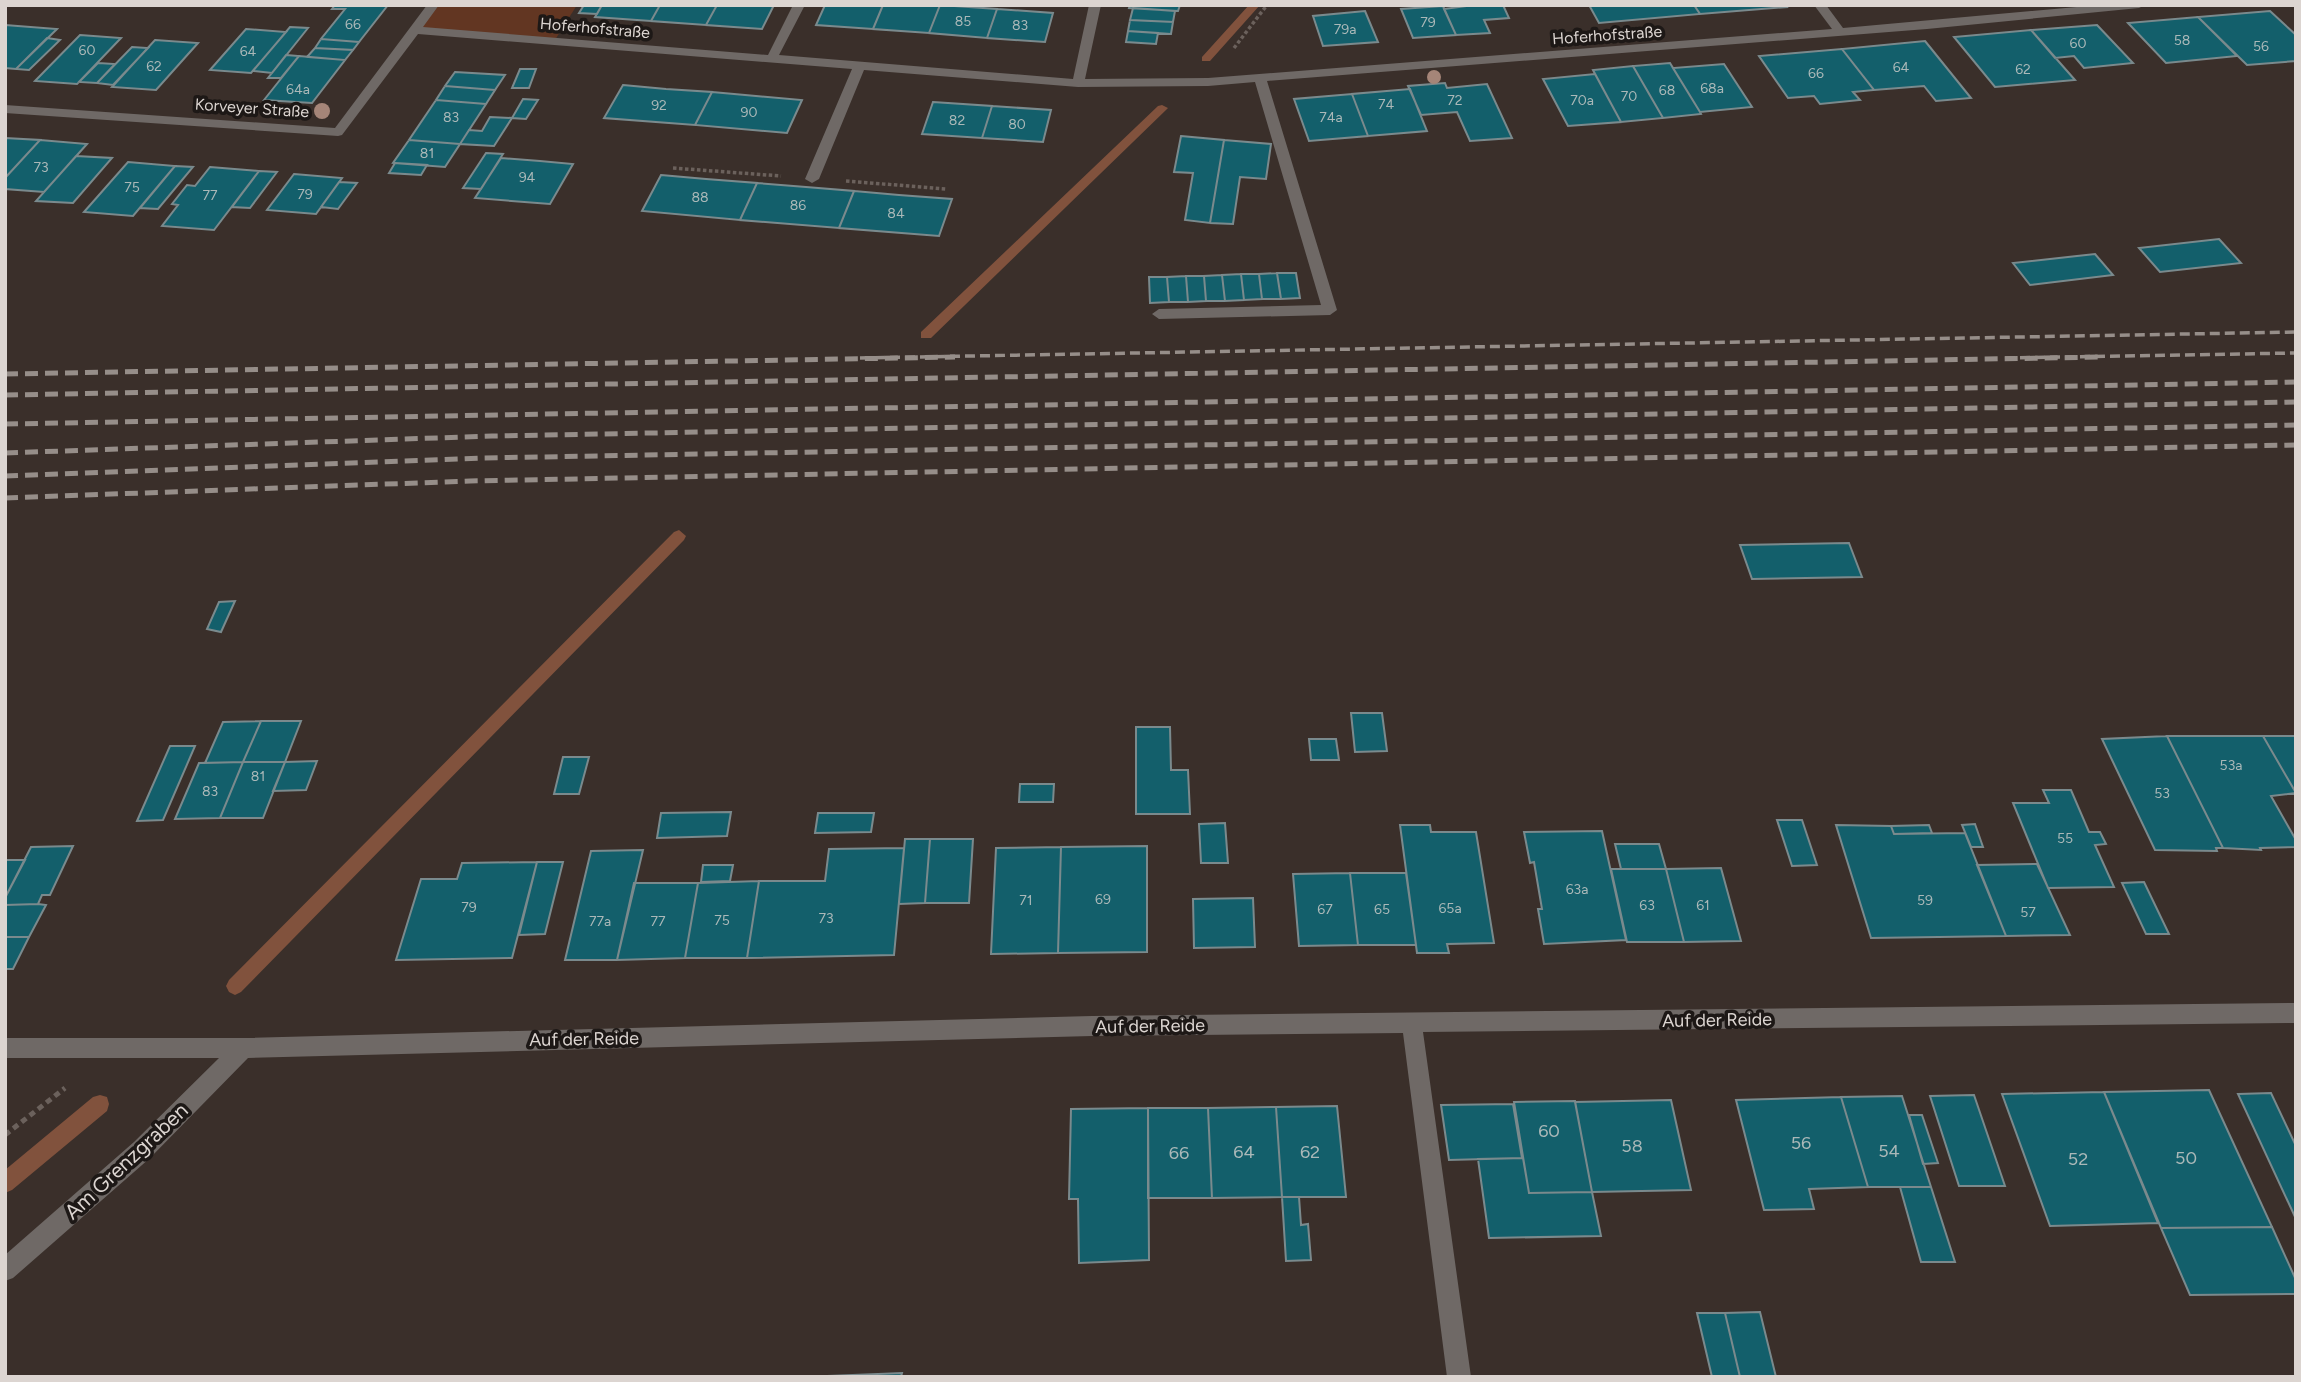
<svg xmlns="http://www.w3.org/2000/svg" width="2301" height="1382" font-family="Figtree,sans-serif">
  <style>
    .green { fill: #623622 }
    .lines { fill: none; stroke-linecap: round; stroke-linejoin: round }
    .stream { fill: #81523d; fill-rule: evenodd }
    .building { fill: #135f6b; stroke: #7a8a8d; stroke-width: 2 }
    .path-far1 { stroke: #6b615c; stroke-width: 3.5; stroke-dasharray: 3.5 2.5; stroke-linecap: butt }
    .path { stroke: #6b615c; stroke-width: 5; stroke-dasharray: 6 4.5; stroke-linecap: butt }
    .minor { fill: #6f6966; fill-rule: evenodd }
    .rail-far1 { stroke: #968e89; stroke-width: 3.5; stroke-dasharray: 10 5; stroke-linecap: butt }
    .rail { stroke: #968e89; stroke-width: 5; stroke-dasharray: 13 7; stroke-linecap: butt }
    .tree { fill: #a58578 }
    .labels { text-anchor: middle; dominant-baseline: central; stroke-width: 7; stroke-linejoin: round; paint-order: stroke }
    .number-label { font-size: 14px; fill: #aab8b8 }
    .far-street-label { font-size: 16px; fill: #dcd5d1; stroke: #1d1816 }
    .street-label { font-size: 18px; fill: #dcd5d1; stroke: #1d1816 }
    .near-number-label { font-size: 18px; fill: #aab8b8 }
    .near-street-label { font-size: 21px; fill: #dcd5d1; stroke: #1d1816 }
  </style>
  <rect width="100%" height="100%" fill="#3a2f2a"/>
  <path class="green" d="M 433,5 L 577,5 L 555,40 L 415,30 Z"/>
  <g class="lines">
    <path class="stream" d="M 1249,5 L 1260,5 L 1210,61 L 1202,61 L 1202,57 Z
      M 1162,105 L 1168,108 L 1166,110 L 931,338 L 921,338 L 921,332 L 1158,106 Z
      M 679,530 L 686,536 L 684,540 L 241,992 L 235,995 L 229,992 L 226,986 L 229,980 L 674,532 Z
      M 100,1095 L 107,1097 L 109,1104 L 107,1111 L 12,1190 L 5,1193 L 5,1170 L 93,1097 Z"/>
  </g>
  <path class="building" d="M 335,5 L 388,5 L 359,42 L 321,39 L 345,9 L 332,9 Z
    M 584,5 L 602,5 L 597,14 L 579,13 Z
    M 602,5 L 660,5 L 651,21 L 595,17 Z
    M 660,5 L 717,5 L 706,25 L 651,21 Z
    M 717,5 L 774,5 L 762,29 L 706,25 Z
    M 825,5 L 883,5 L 873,29 L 816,25 Z
    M 883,5 L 940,5 L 929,33 L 873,29 Z
    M 940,5 L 997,9 L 987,38 L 929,33 Z
    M 1130,5 L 1180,5 L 1178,11 L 1129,8 Z
    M 1474,5 L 1503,5 L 1509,18 L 1484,20 L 1490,33 L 1456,35 L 1444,9 Z
    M 1589,5 L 1694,5 L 1700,14 L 1599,23 Z
    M 1694,5 L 1786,5 L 1787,7 L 1700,14 Z
    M 1443,6 L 1456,35 L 1413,38 L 1401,9 Z
    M 1133,8 L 1175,11 L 1173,22 L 1130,20 Z
    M 997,9 L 1053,13 L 1045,42 L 987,38 Z
    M 1365,11 L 1378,42 L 1323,46 L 1313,16 Z
    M 2270,11 L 2296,35 L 2296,61 L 2247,65 L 2198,17 Z
    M 2198,17 L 2237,56 L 2166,63 L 2128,23 Z
    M 1130,20 L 1173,22 L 1171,34 L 1128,31 Z
    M 5,25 L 57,29 L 16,69 L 5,68 Z
    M 2097,25 L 2133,63 L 2084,68 L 2074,56 L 2055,58 L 2031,30 Z
    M 290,27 L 308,28 L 272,73 L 253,71 Z
    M 246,29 L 286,32 L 251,73 L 210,70 Z
    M 2031,30 L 2075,80 L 1995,87 L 1954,37 Z
    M 1128,31 L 1158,33 L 1156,44 L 1126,42 Z
    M 80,35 L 121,38 L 77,84 L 35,81 Z
    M 47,38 L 60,40 L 29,70 L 16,69 Z
    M 321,39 L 359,42 L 353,50 L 315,48 Z
    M 155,40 L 198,43 L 156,90 L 112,87 Z
    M 1925,41 L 1971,98 L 1936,101 L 1924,86 L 1874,90 L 1842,49 Z
    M 132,47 L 148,48 L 113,85 L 97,83 Z
    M 315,48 L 353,50 L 345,60 L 307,57 Z
    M 1842,49 L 1874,90 L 1853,92 L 1860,100 L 1820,104 L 1814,96 L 1788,98 L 1759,56 Z
    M 286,55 L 299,56 L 281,78 L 268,78 Z
    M 299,56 L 345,60 L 312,103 L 264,100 Z
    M 98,63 L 115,64 L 97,83 L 79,82 Z
    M 1670,63 L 1700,112 L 1701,114 L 1663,118 L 1633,66 Z
    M 1724,64 L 1752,107 L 1700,112 L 1673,68 Z
    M 1633,66 L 1663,118 L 1621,122 L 1593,70 Z
    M 520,69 L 536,69 L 529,88 L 512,88 Z
    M 455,72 L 505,75 L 495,90 L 445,86 Z
    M 1595,74 L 1621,122 L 1568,126 L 1543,79 Z
    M 1445,83 L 1447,88 L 1487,84 L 1512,138 L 1470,141 L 1457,112 L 1421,115 L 1408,86 Z
    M 623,85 L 666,89 L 712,92 L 695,125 L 604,118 Z
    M 445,86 L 495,90 L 486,104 L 436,100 Z
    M 1410,89 L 1427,131 L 1368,136 L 1352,94 Z
    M 712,92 L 756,96 L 802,100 L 787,133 L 695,125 Z
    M 1352,94 L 1368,136 L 1309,141 L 1294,99 Z
    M 523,99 L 538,100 L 526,119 L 512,118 Z
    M 436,100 L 486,104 L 460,144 L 409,140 Z
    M 933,102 L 992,106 L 982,138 L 922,134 Z
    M 992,106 L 1051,110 L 1043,142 L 982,138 Z
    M 490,117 L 512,118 L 494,146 L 460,144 L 469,130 L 482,131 Z
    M 1181,136 L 1224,140 L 1210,223 L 1185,220 L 1193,173 L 1174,172 Z
    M 5,138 L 40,140 L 5,178 Z
    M 40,140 L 87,144 L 44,192 L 5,189 L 5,178 Z
    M 409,140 L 460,144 L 445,167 L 393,163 Z
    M 1224,140 L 1271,144 L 1266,179 L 1240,177 L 1233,224 L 1210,223 Z
    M 486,153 L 503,154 L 481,189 L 463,188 Z
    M 76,156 L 112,158 L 73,203 L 36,201 Z
    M 501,158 L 540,161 L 573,164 L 550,204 L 475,198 Z
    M 128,162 L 175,166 L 133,216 L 84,212 Z
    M 395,163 L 427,165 L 421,175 L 389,173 Z
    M 175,166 L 193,167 L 158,209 L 140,208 Z
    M 210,167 L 259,171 L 214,230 L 162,226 L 178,205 L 172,204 L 187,185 L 195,186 Z
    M 259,171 L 277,172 L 250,208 L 232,207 Z
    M 294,174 L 342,178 L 316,214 L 267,210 Z
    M 661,175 L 706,179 L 757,183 L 740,220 L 642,211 Z
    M 339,182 L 357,183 L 338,209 L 321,207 Z
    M 757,183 L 806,187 L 854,191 L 839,228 L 740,220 Z
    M 854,191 L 899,195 L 952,199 L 939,236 L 839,228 Z
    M 2219,239 L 2241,263 L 2160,272 L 2139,248 Z
    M 2095,254 L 2113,275 L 2030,285 L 2013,263 Z
    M 1277,273 L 1296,273 L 1300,298 L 1281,299 Z
    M 1277,273 L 1281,299 L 1262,299 L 1259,274 Z
    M 1241,274 L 1259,274 L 1262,299 L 1244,300 Z
    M 1241,274 L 1244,300 L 1225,301 L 1222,275 Z
    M 1222,275 L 1225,301 L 1206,301 L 1204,276 Z
    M 1186,276 L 1188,302 L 1169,302 L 1167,277 Z
    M 1186,276 L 1204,276 L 1206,301 L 1188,302 Z
    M 1149,277 L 1167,277 L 1169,302 L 1150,303 Z
    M 1849,543 L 1862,577 L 1752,579 L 1740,545 Z
    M 235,601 L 221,632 L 207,629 L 219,602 Z
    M 1351,713 L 1382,713 L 1387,751 L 1355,752 Z
    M 261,721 L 301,721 L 285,762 L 243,762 Z
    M 261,721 L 243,762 L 205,763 L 223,722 Z
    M 1136,727 L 1170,727 L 1171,770 L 1188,770 L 1190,814 L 1136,814 Z
    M 2167,736 L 2263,736 L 2296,793 L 2271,796 L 2296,840 L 2296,847 L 2260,848 L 2261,850 L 2223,848 Z
    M 2167,736 L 2223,848 L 2216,848 L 2217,851 L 2155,850 L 2102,739 Z
    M 2263,736 L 2296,736 L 2296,793 Z
    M 1309,739 L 1336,739 L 1339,760 L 1311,760 Z
    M 170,746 L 195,746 L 163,820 L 137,821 Z
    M 563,757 L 589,757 L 579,794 L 554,794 Z
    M 317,761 L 306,790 L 273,791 L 285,762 Z
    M 243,762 L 220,818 L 175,819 L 199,763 Z
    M 243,762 L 285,762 L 263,818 L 220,818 Z
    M 1020,784 L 1054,784 L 1053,802 L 1019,802 Z
    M 2043,790 L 2071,790 L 2089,832 L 2100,832 L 2106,844 L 2095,845 L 2114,887 L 2048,888 L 2013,803 L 2049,803 Z
    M 731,812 L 727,836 L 657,838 L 661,813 Z
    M 818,813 L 874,813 L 871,832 L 815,833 Z
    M 1777,820 L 1802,820 L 1817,865 L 1792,866 Z
    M 1225,823 L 1228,863 L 1201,863 L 1199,824 Z
    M 1975,824 L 1983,847 L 1971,847 L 1962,825 Z
    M 1400,825 L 1430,825 L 1431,832 L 1476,832 L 1494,943 L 1447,944 L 1449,953 L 1417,953 Z
    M 1836,825 L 1891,826 L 1894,834 L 1965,833 L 2006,936 L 1871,938 Z
    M 1929,825 L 1932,833 L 1894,834 L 1891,826 Z
    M 1602,831 L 1626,940 L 1544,944 L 1538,909 L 1542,909 L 1534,862 L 1530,863 L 1524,832 Z
    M 905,839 L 930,839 L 925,903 L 899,904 Z
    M 930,839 L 973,839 L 969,903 L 925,903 Z
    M 1615,844 L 1659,844 L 1666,869 L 1621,869 Z
    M 73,846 L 50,895 L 42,895 L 38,904 L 5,905 L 5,898 L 31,847 Z
    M 1147,846 L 1147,952 L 1058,953 L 1061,847 Z
    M 1061,847 L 1058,953 L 991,954 L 996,848 Z
    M 904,848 L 894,955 L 747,958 L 759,881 L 825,881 L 829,849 Z
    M 643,850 L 617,960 L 565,960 L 591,851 Z
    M 5,860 L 25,860 L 5,898 Z
    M 537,862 L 512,958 L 396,960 L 421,879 L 457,879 L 462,863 Z
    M 537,862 L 563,862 L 545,934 L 519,935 Z
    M 2037,864 L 2070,935 L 2006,936 L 1977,865 Z
    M 703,865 L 733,865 L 730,881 L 701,882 Z
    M 1721,868 L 1741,941 L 1684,942 L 1666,869 Z
    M 1611,869 L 1666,869 L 1684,942 L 1627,942 Z
    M 1350,873 L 1406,873 L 1416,945 L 1358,945 Z
    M 1350,873 L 1358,945 L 1299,946 L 1293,874 Z
    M 759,881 L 747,958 L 685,958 L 698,883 Z
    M 2144,882 L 2169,934 L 2146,934 L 2122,883 Z
    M 634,883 L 698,883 L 685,958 L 617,960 Z
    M 1253,898 L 1255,947 L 1194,948 L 1193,899 Z
    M 5,905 L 38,904 L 46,905 L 29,937 L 5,937 Z
    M 5,937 L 29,937 L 13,969 L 5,969 Z
    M 2209,1090 L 2272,1227 L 2161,1228 L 2104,1092 Z
    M 2104,1092 L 2158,1223 L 2050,1226 L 2002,1094 Z
    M 2238,1094 L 2271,1093 L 2296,1146 L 2296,1219 Z
    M 1974,1095 L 2005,1186 L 1959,1186 L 1930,1096 Z
    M 1902,1096 L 1931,1187 L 1868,1187 L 1841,1097 Z
    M 1841,1097 L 1868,1187 L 1809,1189 L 1814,1209 L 1764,1210 L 1736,1100 Z
    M 1671,1100 L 1691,1190 L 1592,1192 L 1575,1102 Z
    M 1514,1102 L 1575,1101 L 1592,1192 L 1529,1193 Z
    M 1513,1104 L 1522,1158 L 1449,1160 L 1441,1105 Z
    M 1337,1106 L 1346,1197 L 1282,1197 L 1276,1107 Z
    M 1276,1107 L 1282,1197 L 1212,1198 L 1208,1108 Z
    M 1148,1108 L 1149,1260 L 1079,1263 L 1078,1199 L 1069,1199 L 1071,1109 Z
    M 1148,1108 L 1208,1108 L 1212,1198 L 1148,1198 Z
    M 1909,1115 L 1922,1115 L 1938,1163 L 1923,1164 Z
    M 1523,1158 L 1529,1193 L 1592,1192 L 1601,1236 L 1489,1238 L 1478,1159 Z
    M 1900,1187 L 1931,1187 L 1955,1262 L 1921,1262 Z
    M 1282,1197 L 1299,1197 L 1301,1225 L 1308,1224 L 1311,1260 L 1286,1261 Z
    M 2272,1227 L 2296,1280 L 2296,1294 L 2190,1295 L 2161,1228 Z
    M 1760,1312 L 1776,1377 L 1740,1377 L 1725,1313 Z
    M 1697,1313 L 1725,1313 L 1740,1377 L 1712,1377 Z
    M 902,1373 L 901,1377 L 828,1377 L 828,1376 Z"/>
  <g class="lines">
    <path class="path-far1" d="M 1234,48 L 1267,5
      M 673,168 L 781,176
      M 846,181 L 946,189"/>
    <path class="path" d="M 5,1135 L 65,1088"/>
    <path class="minor" d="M 427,5 L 439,5 L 423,27 L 768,55 L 793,5 L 805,5 L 779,55 L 1073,79 L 1089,5 L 1101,5 L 1085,79 L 1208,78 L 1832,29 L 1814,5 L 1826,5 L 1843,28 L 2099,5 L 2145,5 L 2139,8 L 1927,29 L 1267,81 L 1337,310 L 1330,315 L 1159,319 L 1152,314 L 1159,309 L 1321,305 L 1255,82 L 1208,86 L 1078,87 L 864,70 L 819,179 L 812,183 L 805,179 L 852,69 L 418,34 L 342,135 L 338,136 L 5,113 L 5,105 L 335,128 Z
      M 2296,1003 L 2296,1023 L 1423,1032 L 1471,1377 L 1447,1377 L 1403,1033 L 1092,1036 L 248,1058 L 150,1158 L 13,1278 L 5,1281 L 5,1255 L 134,1142 L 219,1058 L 5,1058 L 5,1038 L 244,1038 L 1092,1016 Z"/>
    <path class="rail-far1" d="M 860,358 L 2296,332
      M 2005,358 L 2296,353"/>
    <path class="rail" d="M 5,374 L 955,357
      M 5,395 L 2101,357
      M 5,424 L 2296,382
      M 5,453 L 492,436 L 2296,402
      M 5,476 L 483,458 L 2296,425
      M 5,498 L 470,481 L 2296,445"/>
  </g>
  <g class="tree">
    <circle cx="1434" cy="77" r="7"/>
    <circle cx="322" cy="111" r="8"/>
  </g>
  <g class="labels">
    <g class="number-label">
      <text x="963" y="21">85</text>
      <text x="1428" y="22">79</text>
      <text x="353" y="24">66</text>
      <text x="1020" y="25">83</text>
      <text x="1345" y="29">79a</text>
      <text x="2182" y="40">58</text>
      <text x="2078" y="43">60</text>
      <text x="2261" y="46">56</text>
      <text x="87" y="50">60</text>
      <text x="248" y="51">64</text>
      <text x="154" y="66">62</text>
      <text x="1901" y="67">64</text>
      <text x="2023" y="69">62</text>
      <text x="1816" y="73">66</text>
      <text x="1712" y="88">68a</text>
      <text x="298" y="89">64a</text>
      <text x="1667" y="90">68</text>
      <text x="1629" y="96">70</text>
      <text x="1455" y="100">72</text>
      <text x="1582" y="100">70a</text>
      <text x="1386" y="104">74</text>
      <text x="659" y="105">92</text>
      <text x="749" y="112">90</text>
      <text x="451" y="117">83</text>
      <text x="1331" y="117">74a</text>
      <text x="957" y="120">82</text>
      <text x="1017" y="124">80</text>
      <text x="427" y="153">81</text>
      <text x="41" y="167">73</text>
      <text x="527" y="177">94</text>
      <text x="132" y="187">75</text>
      <text x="305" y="194">79</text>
      <text x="210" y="195">77</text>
      <text x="700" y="197">88</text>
      <text x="798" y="205">86</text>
      <text x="896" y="213">84</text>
      <text x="2231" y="765">53a</text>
      <text x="258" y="776">81</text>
      <text x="210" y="791">83</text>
      <text x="2162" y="793">53</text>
      <text x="2065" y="838">55</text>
      <text x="1577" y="889">63a</text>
      <text x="1103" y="899">69</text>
      <text x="1026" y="900">71</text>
      <text x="1925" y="900">59</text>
      <text x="1647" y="905">63</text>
      <text x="1703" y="905">61</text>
      <text x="469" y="907">79</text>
      <text x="1450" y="908">65a</text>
      <text x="1325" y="909">67</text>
      <text x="1382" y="909">65</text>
      <text x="2028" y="912">57</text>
      <text x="826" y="918">73</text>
      <text x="722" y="920">75</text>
      <text x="600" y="921">77a</text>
      <text x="658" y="921">77</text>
    </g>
    <g class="far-street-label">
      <text transform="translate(595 28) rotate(5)">Hoferhofstraße</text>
      <text transform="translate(1607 35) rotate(-4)">Hoferhofstraße</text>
      <text transform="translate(252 108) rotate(4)">Korveyer Straße</text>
    </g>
    <g class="street-label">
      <text transform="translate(1717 1020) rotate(-1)">Auf der Reide</text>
      <text transform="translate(1150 1026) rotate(-1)">Auf der Reide</text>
      <text transform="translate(584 1039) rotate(-1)">Auf der Reide</text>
    </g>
    <g class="near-number-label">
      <text x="1549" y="1131">60</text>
      <text x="1801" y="1143">56</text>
      <text x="1632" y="1146">58</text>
      <text x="1889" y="1151">54</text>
      <text x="1244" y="1152">64</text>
      <text x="1310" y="1152">62</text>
      <text x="1179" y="1153">66</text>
      <text x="2186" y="1158">50</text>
      <text x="2078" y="1159">52</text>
    </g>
    <g class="near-street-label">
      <text transform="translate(126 1161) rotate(-43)">Am Grenzgraben</text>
    </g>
  </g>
  <rect width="2301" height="1382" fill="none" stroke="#dcd5d1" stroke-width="14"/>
</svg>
